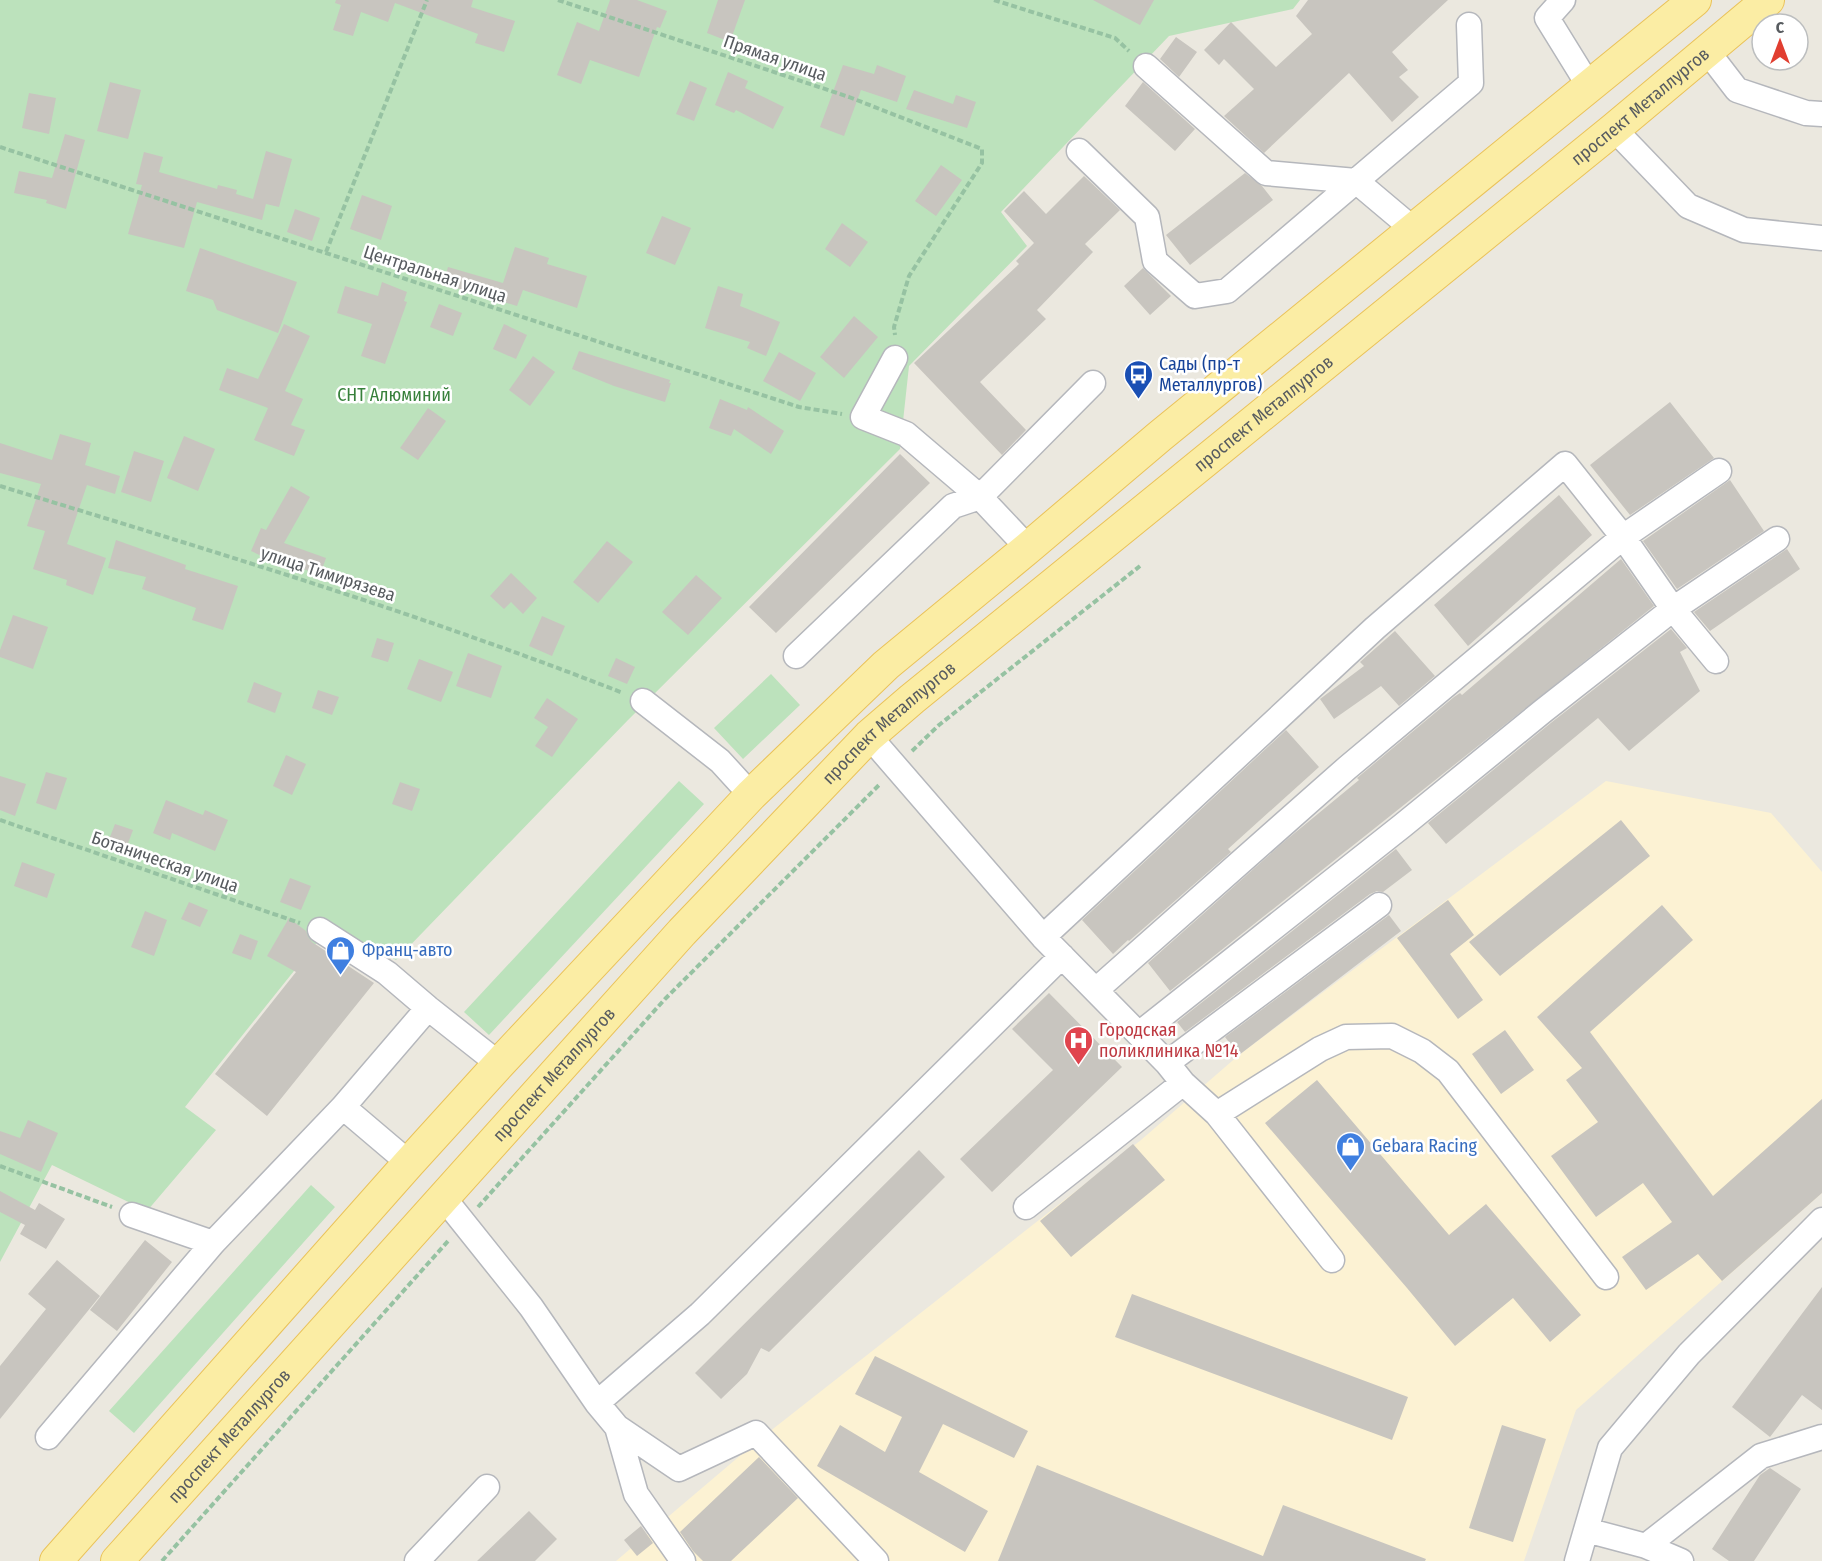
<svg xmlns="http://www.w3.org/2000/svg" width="1822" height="1561" font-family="'Fira Sans Condensed',sans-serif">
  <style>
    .commercial { fill: #fcf2d3 }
    .green { fill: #bce2bc }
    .building { fill: #c8c5bf }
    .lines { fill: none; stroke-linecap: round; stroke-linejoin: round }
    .minor-casing { stroke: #b5b7bc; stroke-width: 27 }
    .major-casing { stroke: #eac259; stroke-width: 34 }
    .path { stroke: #96c2a2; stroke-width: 4; stroke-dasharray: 6 3; stroke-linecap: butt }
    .minor { stroke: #fff; stroke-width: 24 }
    .major { stroke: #fbeda4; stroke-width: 32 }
    .labels { text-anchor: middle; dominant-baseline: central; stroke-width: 5; stroke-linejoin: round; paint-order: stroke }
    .street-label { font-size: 18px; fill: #585c60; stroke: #fff }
    .transit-label { font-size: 18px; fill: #164399; stroke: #fff; text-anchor: start }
    .park-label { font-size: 18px; fill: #37803b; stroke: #fff }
    .shop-label { font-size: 18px; fill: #366cbe; stroke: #fff; text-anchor: start }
    .health-label { font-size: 18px; fill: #be3a42; stroke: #fff; text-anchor: start }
  </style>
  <rect width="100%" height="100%" fill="#ebe8df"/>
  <path class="commercial" d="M 1606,781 L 1771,813 L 1822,872 L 1822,1193 L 1576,1410 L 1524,1561 L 616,1561 L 755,1443 L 1141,1140 L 1239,1055 Z"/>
  <path class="green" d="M 0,0 L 1300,0 L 1293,9 L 1169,36 L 1001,212 L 1027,246 L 909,366 L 900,449 L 628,720 L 396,960 L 330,926 L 185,1107 L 216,1130 L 147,1211 L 52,1165 L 0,1262 Z
    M 771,674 L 800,705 L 743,759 L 714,728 Z
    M 679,781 L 704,804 L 489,1035 L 464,1012 Z
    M 311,1185 L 335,1207 L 134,1433 L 109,1411 Z"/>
  <path class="building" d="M 336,0 L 473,0 L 471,7 L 515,21 L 504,52 L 475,43 L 478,34 L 395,3 L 388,22 L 361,12 L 353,36 L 333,30 L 341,5 L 335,3 Z
    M 610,0 L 637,0 L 667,11 L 660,28 L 657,27 L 639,77 L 590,60 L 581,84 L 557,75 L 577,22 L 599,31 Z
    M 718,0 L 745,0 L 730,42 L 707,33 Z
    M 1093,0 L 1154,0 L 1140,25 Z
    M 1308,0 L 1448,0 L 1392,52 L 1408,70 L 1399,77 L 1419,97 L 1392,122 L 1349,73 L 1264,153 L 1224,116 L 1254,89 L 1224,59 L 1219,65 L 1204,50 L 1231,22 L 1276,67 L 1312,34 L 1296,16 Z
    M 1176,37 L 1197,52 L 1179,77 L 1160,59 Z
    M 843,65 L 874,74 L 877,65 L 906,76 L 897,102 L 861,90 L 844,136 L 820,127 Z
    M 728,72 L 748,81 L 745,88 L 784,107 L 773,129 L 736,110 L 734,113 L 715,105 Z
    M 690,81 L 707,88 L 694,121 L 676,114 Z
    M 110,82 L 141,90 L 128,139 L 97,131 Z
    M 1143,82 L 1195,129 L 1175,151 L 1125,106 Z
    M 914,90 L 953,104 L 956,95 L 976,102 L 967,128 L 906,109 Z
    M 29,93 L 56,98 L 49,134 L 22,128 Z
    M 65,134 L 85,140 L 66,209 L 46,203 L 47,200 L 14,193 L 19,171 L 52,178 Z
    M 266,151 L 292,159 L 279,207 L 266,204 L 262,220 L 197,202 L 184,248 L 128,234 L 142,185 L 136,184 L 144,152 L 163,157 L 159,172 L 217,189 L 218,185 L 237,190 L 236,194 L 253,199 Z
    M 941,165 L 962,180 L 936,216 L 915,201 Z
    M 1245,173 L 1262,186 L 1273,200 L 1190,265 L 1166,235 Z
    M 1084,176 L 1120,210 L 1085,244 L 1093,252 L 1037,310 L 1046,319 L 980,382 L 1026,430 L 1002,455 L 914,363 L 1019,264 L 1016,261 L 1034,243 L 1004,211 L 1024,191 L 1046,214 Z
    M 362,195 L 392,206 L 381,240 L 350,229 Z
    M 295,209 L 320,218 L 312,241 L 287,232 Z
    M 662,216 L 691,228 L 675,265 L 646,253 Z
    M 842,223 L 868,242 L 850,267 L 825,249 Z
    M 515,247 L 549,258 L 547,264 L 587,276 L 577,308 L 523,290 L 517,306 L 443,284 L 448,267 L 503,283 Z
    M 200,248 L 297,282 L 278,333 L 217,310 L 213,300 L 186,291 Z
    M 1143,268 L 1171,296 L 1150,315 L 1124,286 Z
    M 382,282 L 407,292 L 404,301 L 407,302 L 385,364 L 361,356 L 372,324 L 337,313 L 345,286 L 378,296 Z
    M 718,286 L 743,294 L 740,306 L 780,322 L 766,356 L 747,348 L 750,342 L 705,328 Z
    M 439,304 L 462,313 L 453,336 L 430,327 Z
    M 854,316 L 878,337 L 844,378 L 820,357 Z
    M 284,324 L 310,336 L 285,391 L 303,399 L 291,425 L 305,430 L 294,456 L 254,440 L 268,408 L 219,390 L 227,368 L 258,379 Z
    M 504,324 L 527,335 L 516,359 L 493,349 Z
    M 579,351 L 670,380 L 669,383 L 671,383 L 665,402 L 614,386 L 572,369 Z
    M 779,352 L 816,373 L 800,401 L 763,381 Z
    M 533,356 L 555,372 L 530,406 L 509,390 Z
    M 720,399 L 747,410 L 748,407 L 784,431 L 771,454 L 734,429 L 731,436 L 709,428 Z
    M 1670,402 L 1714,458 L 1630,515 L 1590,465 Z
    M 428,408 L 446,421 L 418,460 L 400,448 Z
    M 60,434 L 91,443 L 85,465 L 120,476 L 115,494 L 87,485 L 67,544 L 106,558 L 93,595 L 66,585 L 67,580 L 33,569 L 45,531 L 27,526 L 41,484 L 0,473 L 0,443 L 52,460 Z
    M 184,436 L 215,449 L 198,491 L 167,478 Z
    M 134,451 L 164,461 L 151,502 L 121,492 Z
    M 900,454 L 930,483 L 776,633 L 749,607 Z
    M 1730,480 L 1764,531 L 1677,589 L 1643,541 Z
    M 291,486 L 310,497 L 284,543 L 326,558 L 320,575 L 278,560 L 277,563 L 251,551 L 261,528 L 266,530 Z
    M 1559,495 L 1592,535 L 1468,646 L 1434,605 Z
    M 116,540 L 186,565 L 185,569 L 238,586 L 223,630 L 192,620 L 196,608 L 142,589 L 146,577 L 108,568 Z
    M 607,541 L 633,562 L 598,603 L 573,582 Z
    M 1787,549 L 1800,569 L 1710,631 L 1694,612 Z
    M 1621,559 L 1654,606 L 1170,991 L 1148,963 L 1285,841 L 1359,780 L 1357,778 L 1454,697 L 1460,693 L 1462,695 Z
    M 511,573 L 537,598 L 523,614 L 511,602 L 504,609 L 490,596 Z
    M 696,575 L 722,598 L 688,635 L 662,612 Z
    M 13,615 L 48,627 L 33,669 L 0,657 L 0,650 Z
    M 542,616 L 565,626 L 552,656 L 529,646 Z
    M 1671,629 L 1687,648 L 1680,652 L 1700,691 L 1629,751 L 1598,718 L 1446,844 L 1428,823 L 1552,722 Z
    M 1395,631 L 1435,676 L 1399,706 L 1381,686 L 1334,719 L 1320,699 L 1364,666 L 1360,662 Z
    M 377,638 L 394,643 L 388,662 L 371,657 Z
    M 468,653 L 502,666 L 491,698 L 456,686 Z
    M 616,658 L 635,667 L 627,684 L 608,676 Z
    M 419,659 L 453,672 L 441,702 L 407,689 Z
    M 254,682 L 282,693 L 275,713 L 247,702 Z
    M 318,690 L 339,697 L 332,715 L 312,708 Z
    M 547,698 L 578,719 L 552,757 L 535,746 L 548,727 L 534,718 Z
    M 1286,730 L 1319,767 L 1228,849 L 1231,852 L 1129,941 L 1128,940 L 1113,954 L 1082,920 Z
    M 286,755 L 306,764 L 292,795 L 273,786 Z
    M 46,772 L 67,778 L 56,810 L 36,803 Z
    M 0,776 L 26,784 L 15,816 L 0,810 Z
    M 400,782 L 420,789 L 412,811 L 392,804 Z
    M 166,800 L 203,815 L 205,810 L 228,820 L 215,851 L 172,833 L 170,840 L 153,833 Z
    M 1621,820 L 1650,856 L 1500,976 L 1469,942 Z
    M 115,824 L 133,830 L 124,854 L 106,847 Z
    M 1396,849 L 1412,870 L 1383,892 L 1377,891 L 1370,894 L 1185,1032 L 1177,1022 Z
    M 22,862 L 55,874 L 47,898 L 14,886 Z
    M 290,878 L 311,886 L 301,910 L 280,902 Z
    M 1448,900 L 1474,935 L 1450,954 L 1483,1000 L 1458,1019 L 1397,938 Z
    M 189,902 L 208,910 L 200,927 L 181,919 Z
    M 1662,905 L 1693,940 L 1590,1032 L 1713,1196 L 1822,1099 L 1822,1193 L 1722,1281 L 1698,1254 L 1646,1290 L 1622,1257 L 1672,1222 L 1643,1183 L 1596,1217 L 1551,1156 L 1598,1122 L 1566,1080 L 1582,1068 L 1537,1017 Z
    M 145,911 L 167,920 L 154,956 L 131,947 Z
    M 1389,915 L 1401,931 L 1239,1055 L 1225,1037 Z
    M 289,918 L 306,931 L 308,937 L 312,942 L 374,983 L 267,1116 L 215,1074 L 296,972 L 267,956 Z
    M 240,934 L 258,941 L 251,960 L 232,953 Z
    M 1049,993 L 1122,1067 L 992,1192 L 960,1159 L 1053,1070 L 1012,1029 Z
    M 1505,1030 L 1534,1070 L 1501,1094 L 1472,1054 Z
    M 1317,1080 L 1449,1235 L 1486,1204 L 1581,1315 L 1550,1342 L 1513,1298 L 1455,1346 L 1407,1288 L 1265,1123 Z
    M 28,1120 L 58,1133 L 41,1172 L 0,1154 L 0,1131 L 20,1138 Z
    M 1133,1144 L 1165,1180 L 1071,1257 L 1040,1221 Z
    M 919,1150 L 945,1177 L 769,1352 L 761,1348 L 747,1374 L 721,1399 L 695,1373 Z
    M 0,1191 L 35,1210 L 39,1203 L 65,1219 L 46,1249 L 20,1234 L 25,1225 L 0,1212 Z
    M 145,1240 L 172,1262 L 117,1331 L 90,1310 Z
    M 57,1260 L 100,1296 L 0,1419 L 0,1366 L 46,1309 L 28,1294 Z
    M 1822,1287 L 1822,1410 L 1802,1395 L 1770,1437 L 1732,1407 Z
    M 1132,1294 L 1408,1397 L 1392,1440 L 1115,1337 Z
    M 875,1356 L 1028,1431 L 1014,1458 L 943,1424 L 919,1472 L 988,1511 L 965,1552 L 817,1466 L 840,1425 L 885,1452 L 902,1417 L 855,1394 Z
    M 1502,1425 L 1546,1439 L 1513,1542 L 1469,1528 Z
    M 759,1457 L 798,1498 L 731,1561 L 703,1561 L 693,1551 L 680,1532 Z
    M 1037,1465 L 1263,1556 L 1283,1505 L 1426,1559 L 1425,1561 L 998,1561 Z
    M 1770,1468 L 1801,1489 L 1754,1561 L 1729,1561 L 1712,1549 L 1760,1475 Z
    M 529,1511 L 557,1539 L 535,1561 L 477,1561 Z
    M 641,1526 L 653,1543 L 637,1556 L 624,1540 Z"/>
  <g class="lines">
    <defs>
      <path id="minor" d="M 1563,0 L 1547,18 L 1589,86
        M 1707,51 L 1737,90 L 1806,113 L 1822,114
        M 1146,66 L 1266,173 L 1356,181 L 1413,229
        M 1614,129 L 1688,206 L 1744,230 L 1822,238
        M 1079,151 L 1147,217 L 1155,261 L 1195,296 L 1227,291 L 1471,83 L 1469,25
        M 895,358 L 863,417 L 906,434 L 980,497 L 1028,548
        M 796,656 L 953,506 L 980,497 L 1093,383
        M 643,701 L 720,761 L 751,795
        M 869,736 L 1043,937 L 1167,1063 L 1183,1083 L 1217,1114 L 1320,1049 L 1346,1037 L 1392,1036 L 1422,1051 L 1448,1071 L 1606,1277
        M 320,930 L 387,973 L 428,1008 L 499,1064
        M 1043,937 L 1375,628 L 1565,464 L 1623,537 L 1673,609 L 1716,661
        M 1096,990 L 1347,768 L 1623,537 L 1719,471
        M 1139,1034 L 1402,826 L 1543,711 L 1673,609 L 1777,539
        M 1167,1063 L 1379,905
        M 1217,1114 L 1332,1260
        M 409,1163 L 343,1107 L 428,1008
        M 443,1197 L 531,1307 L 597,1403 L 617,1427 L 679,1469 L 756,1433 L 876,1561
        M 1026,1207 L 1183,1083
        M 132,1215 L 213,1243
        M 597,1403 L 700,1314 L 1062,956
        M 617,1427 L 636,1494 L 683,1561
        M 48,1437 L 213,1243 L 343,1107
        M 1586,1530 L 1646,1546 L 1761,1456 L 1822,1437
        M 1646,1546 L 1681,1561
        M 417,1561 L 487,1487
        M 1577,1561 L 1610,1448 L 1689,1354 L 1822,1220"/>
      <g id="major">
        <path d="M 56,1561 L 409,1163 L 499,1064 L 751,795 L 886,665 L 1028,548 L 1160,436 L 1695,0"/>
        <path id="s1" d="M 117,1561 L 682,932 L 869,736 L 912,699 L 1614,129 L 1768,0"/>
      </g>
    </defs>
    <use href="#minor" class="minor-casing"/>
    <use href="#major" class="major-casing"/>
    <path class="path" d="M 558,0 L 849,97 L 982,149 L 982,163 L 909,276 L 894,327 L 895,335
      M 994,0 L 1115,38 L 1129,51
      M 0,147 L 799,407 L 842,414
      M 326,252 L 427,0
      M 0,486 C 209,550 419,613 623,693
      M 912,751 L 939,725 L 1140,566
      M 0,820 L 300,923
      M 0,1166 L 112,1207
      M 478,1207 L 665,999 L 880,784
      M 162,1561 L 449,1240"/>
    <use href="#minor" class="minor"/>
    <use href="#major" class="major"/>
  </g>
  <defs>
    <symbol id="bus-pin" viewBox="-11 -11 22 30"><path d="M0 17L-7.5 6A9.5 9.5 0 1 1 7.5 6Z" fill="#1a4fb4" stroke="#fff"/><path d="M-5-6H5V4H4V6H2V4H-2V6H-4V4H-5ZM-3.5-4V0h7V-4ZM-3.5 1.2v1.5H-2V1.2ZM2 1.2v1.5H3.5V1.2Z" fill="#fff"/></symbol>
    <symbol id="shop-pin" viewBox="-11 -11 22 30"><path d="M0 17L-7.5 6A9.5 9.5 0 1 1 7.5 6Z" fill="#3f7fe0" stroke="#fff"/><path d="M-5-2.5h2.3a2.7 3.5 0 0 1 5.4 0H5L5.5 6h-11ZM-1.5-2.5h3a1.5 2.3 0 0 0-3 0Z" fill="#fff"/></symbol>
    <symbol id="hospital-pin" viewBox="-11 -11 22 30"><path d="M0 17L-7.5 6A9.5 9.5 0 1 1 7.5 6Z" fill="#e0444e" stroke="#fff"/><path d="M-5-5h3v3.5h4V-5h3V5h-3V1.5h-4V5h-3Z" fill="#fff"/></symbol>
  </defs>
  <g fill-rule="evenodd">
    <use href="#bus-pin" x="1122" y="358" width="33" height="45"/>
    <use href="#shop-pin" x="324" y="934" width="33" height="45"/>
    <use href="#hospital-pin" x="1062" y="1024" width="33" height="45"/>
    <use href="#shop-pin" x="1334" y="1130" width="33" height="45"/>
  </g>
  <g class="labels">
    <g class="street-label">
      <text transform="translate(775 58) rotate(19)">Прямая улица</text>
      <text stroke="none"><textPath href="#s1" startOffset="2112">проспект Металлургов</textPath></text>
      <text transform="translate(435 274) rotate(18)">Центральная улица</text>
      <text stroke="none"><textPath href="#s1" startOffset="1626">проспект Металлургов</textPath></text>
      <text transform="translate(328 574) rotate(18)">улица Тимирязева</text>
      <text stroke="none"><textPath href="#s1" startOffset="1140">проспект Металлургов</textPath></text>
      <text transform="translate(165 862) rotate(19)">Ботаническая улица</text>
      <text stroke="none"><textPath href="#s1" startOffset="654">проспект Металлургов</textPath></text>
      <text stroke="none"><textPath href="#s1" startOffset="168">проспект Металлургов</textPath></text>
    </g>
    <g class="transit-label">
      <text x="1159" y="364">Сады (пр-т<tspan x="1159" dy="21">Металлургов)</tspan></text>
    </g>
    <g class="park-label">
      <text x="394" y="395">СНТ Алюминий</text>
    </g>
    <g class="shop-label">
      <text x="362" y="950">Франц-авто</text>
      <text x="1372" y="1146">Gebara Racing</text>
    </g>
    <g class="health-label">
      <text x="1099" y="1030">Городская<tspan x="1099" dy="21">поликлиника №14</tspan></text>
    </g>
  </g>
  <g transform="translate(1780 42)"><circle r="28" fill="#ffffff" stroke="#bcbebf" stroke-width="1.5"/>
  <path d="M0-4.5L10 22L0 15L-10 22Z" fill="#e13e30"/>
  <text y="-9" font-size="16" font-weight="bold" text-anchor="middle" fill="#585c60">С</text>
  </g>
</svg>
